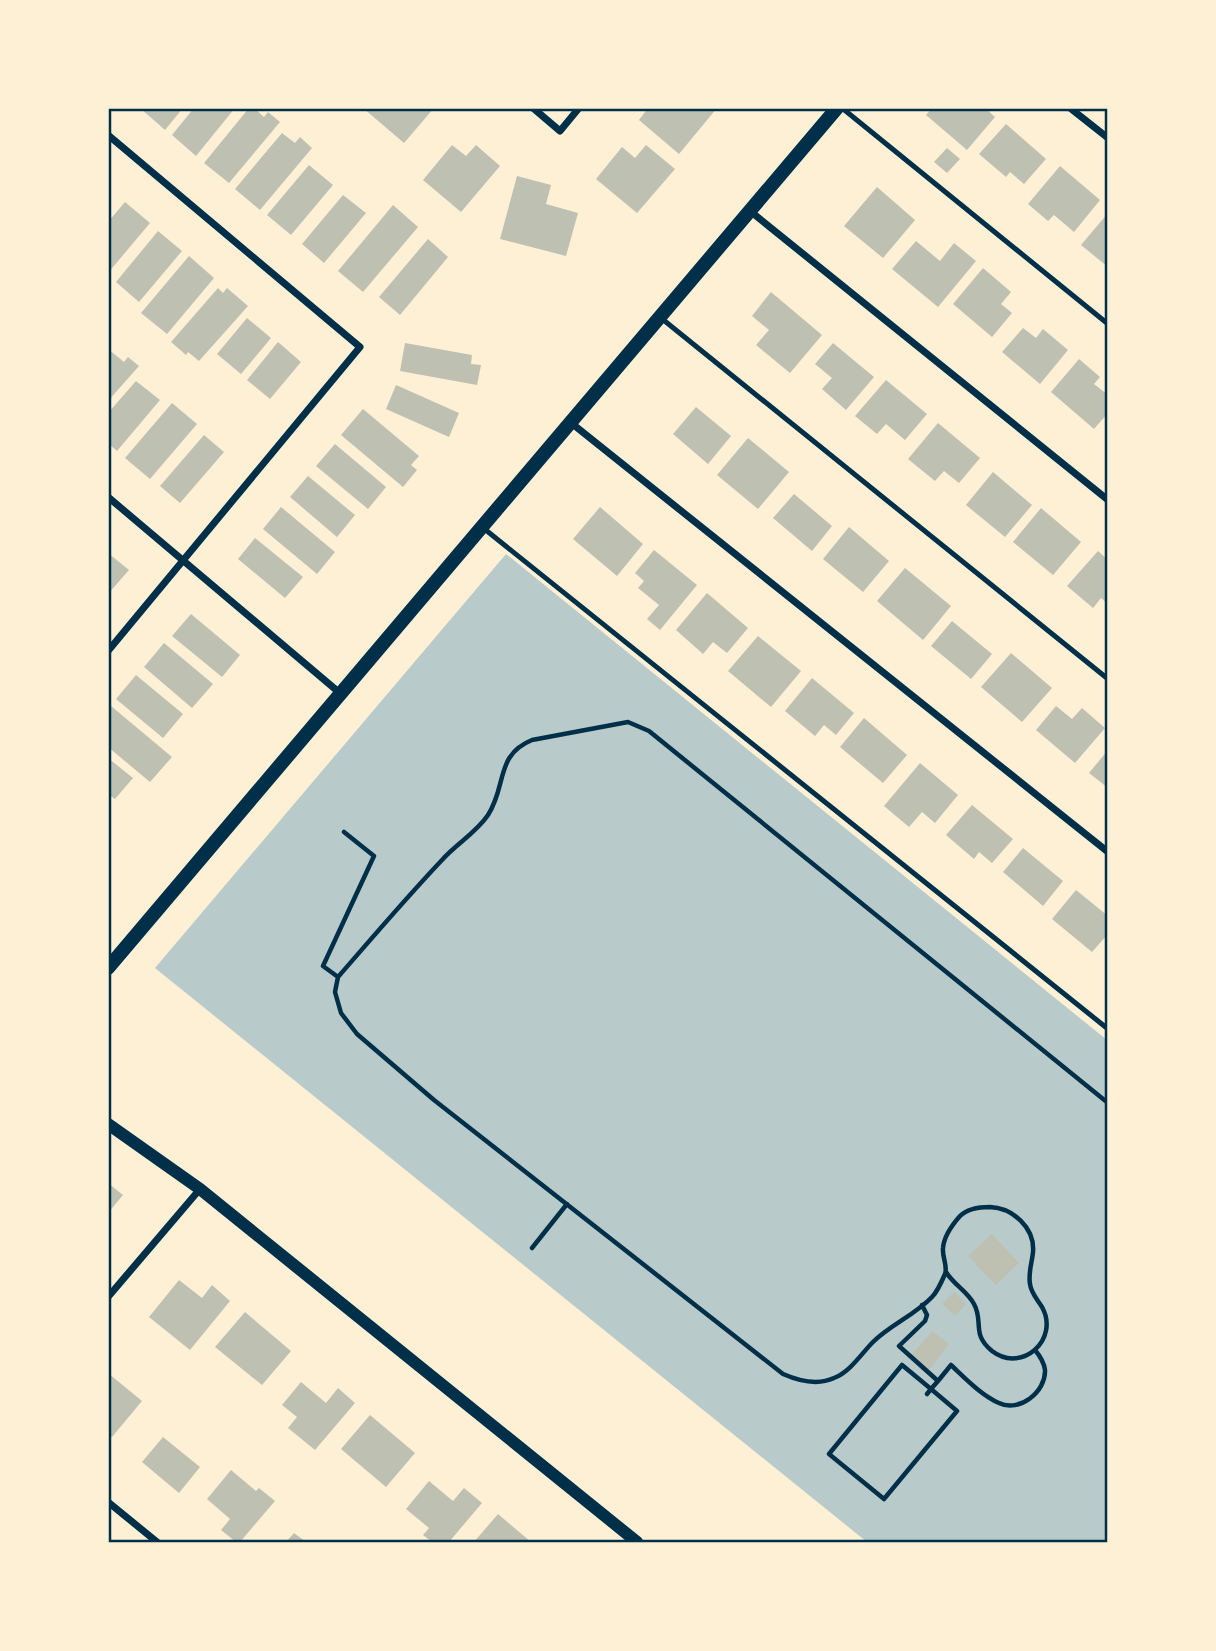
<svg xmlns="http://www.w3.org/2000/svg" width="1216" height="1651" font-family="Signika,sans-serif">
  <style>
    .green { fill: #b9caca }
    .building { fill: #bec0b2 }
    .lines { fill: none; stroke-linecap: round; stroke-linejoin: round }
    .path { stroke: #003049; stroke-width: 4.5 }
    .service { stroke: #003049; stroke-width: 5 }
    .minor { stroke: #003049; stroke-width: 7 }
    .tertiary { stroke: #003049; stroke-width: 12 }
    .secondary { stroke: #003049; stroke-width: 14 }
    .neatline { fill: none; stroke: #003049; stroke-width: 2.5 }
  </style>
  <rect width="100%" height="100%" fill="#fdf0d5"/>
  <path class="green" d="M 506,554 L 1107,1040 L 1107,1542 L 867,1542 L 155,968 Z"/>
  <path class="building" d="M 140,108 L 183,108 L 165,130 Z
    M 194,108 L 235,108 L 196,156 L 172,135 Z
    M 249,108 L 254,108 L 264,117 L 268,112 L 280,122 L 229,183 L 204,163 Z
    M 363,108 L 434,108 L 404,143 Z
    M 648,108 L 717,108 L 679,154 L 639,120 Z
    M 932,108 L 985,108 L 995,117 L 967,150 L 926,115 Z
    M 1006,124 L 1046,159 L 1024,184 L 1010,172 L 1006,177 L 979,154 Z
    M 282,133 L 295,143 L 300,137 L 312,148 L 260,210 L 235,189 Z
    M 452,145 L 466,156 L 476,145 L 500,166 L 461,212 L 423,180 Z
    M 646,145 L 675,169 L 637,213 L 596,179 L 622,147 L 635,158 Z
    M 947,148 L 960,159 L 947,173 L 934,162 Z
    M 309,165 L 333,185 L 291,235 L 267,215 Z
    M 1060,166 L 1100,200 L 1074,232 L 1054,215 L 1048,221 L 1028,204 Z
    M 517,176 L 551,185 L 546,204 L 578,213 L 566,256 L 500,239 Z
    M 877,187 L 915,220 L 883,258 L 844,226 Z
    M 343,195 L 366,213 L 324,263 L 302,244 Z
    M 125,202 L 150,223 L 108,273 L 108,222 Z
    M 393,205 L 418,227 L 363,292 L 338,271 Z
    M 1108,213 L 1108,267 L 1081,245 Z
    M 158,231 L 182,251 L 139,302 L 116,282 Z
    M 428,239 L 448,257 L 400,315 L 379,297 Z
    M 916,241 L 940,261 L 954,243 L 976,261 L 938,307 L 892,269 Z
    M 189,256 L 214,278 L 167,334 L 141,313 Z
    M 983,268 L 1011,292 L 1001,304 L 1012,313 L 992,337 L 953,304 Z
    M 218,288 L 223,293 L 227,288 L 248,306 L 199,361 L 188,352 L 186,355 L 171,342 Z
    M 771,292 L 822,335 L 790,373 L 756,345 L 769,330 L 752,316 Z
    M 247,318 L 271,338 L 241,374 L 217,354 Z
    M 1023,328 L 1036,338 L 1043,329 L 1068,350 L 1040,384 L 1002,352 Z
    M 278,342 L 301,362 L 270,399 L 247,380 Z
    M 405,343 L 472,355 L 471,364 L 481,365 L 477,385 L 400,371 Z
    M 833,343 L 874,377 L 846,410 L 822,389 L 832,378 L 815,364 Z
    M 108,349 L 124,362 L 128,357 L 139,366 L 108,401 Z
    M 1079,359 L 1100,377 L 1094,384 L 1108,395 L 1108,413 L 1094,429 L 1051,392 Z
    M 886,380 L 927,414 L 905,440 L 886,424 L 877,434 L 855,416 Z
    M 136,381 L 160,400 L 117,451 L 108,443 L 108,413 Z
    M 396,385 L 459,413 L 449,437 L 386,409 Z
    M 172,403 L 197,424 L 150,479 L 125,458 Z
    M 696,407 L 731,436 L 708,464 L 673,434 Z
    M 363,409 L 419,456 L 411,465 L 417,470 L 403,487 L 341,435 Z
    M 938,423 L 980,458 L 959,483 L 944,471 L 935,481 L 908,459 Z
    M 204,435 L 224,452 L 180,503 L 160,486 Z
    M 748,438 L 789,472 L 758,509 L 717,475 Z
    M 335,444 L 386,487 L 368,509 L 316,466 Z
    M 993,472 L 1032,505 L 1005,537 L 966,505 Z
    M 308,476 L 355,515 L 337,537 L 290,497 Z
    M 794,494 L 832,526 L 812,551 L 773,518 Z
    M 281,507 L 335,552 L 317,574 L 263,529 Z
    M 600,507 L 643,544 L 617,576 L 573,539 Z
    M 1041,508 L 1081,542 L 1053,575 L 1013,542 Z
    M 849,527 L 889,561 L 863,592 L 823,559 Z
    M 255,538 L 303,577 L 285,598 L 238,559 Z
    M 654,550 L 697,585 L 660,630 L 647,619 L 659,605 L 638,588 L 644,581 L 635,573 Z
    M 1098,551 L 1108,560 L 1108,604 L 1101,598 L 1093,608 L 1067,586 Z
    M 108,553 L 129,570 L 108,594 Z
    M 905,568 L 951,606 L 923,640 L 877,601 Z
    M 707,593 L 748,628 L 727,653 L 713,642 L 703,654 L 676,630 Z
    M 191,614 L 240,655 L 222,677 L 172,636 Z
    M 952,621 L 992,654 L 971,679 L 931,646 Z
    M 758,636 L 801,671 L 771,707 L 728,671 Z
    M 164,643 L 213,684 L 192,708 L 144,667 Z
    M 1011,653 L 1052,688 L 1022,722 L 981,687 Z
    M 136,675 L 183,714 L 163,738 L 116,699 Z
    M 812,678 L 854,713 L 836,735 L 824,725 L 815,736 L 785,711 Z
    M 111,706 L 172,757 L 150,782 L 108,747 L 108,709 Z
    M 1056,706 L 1072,719 L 1082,708 L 1105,728 L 1075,763 L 1036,730 Z
    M 864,718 L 907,755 L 883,783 L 840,747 Z
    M 1108,750 L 1108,788 L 1089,773 Z
    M 108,758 L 133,778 L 115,799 L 108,794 Z
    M 920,763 L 958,795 L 935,823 L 922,812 L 909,827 L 884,806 Z
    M 972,805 L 1013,839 L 992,863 L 979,852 L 974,859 L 946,835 Z
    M 1023,848 L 1063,881 L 1043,906 L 1003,872 Z
    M 1076,890 L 1108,916 L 1108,934 L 1092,952 L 1052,919 Z
    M 108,1183 L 123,1195 L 108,1213 Z
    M 992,1234 L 1019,1263 L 996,1285 L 968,1256 Z
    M 179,1280 L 202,1298 L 212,1285 L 230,1301 L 190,1350 L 149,1317 Z
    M 954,1292 L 966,1304 L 955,1316 L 942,1304 Z
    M 245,1312 L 291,1351 L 262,1385 L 215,1347 Z
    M 932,1331 L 949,1344 L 929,1370 L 911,1356 Z
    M 108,1373 L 142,1401 L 112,1437 L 108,1435 Z
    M 301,1382 L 326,1403 L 338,1388 L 355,1403 L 315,1450 L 288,1428 L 297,1417 L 282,1405 Z
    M 370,1415 L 415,1453 L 386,1487 L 341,1449 Z
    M 163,1437 L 200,1467 L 179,1493 L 142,1462 Z
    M 231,1470 L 256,1491 L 259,1488 L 275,1501 L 240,1542 L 236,1542 L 221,1530 L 230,1519 L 207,1499 Z
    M 429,1481 L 453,1501 L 464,1488 L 482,1503 L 449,1542 L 432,1542 L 423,1535 L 429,1528 L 406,1509 Z
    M 498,1514 L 531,1542 L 474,1542 Z
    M 294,1533 L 306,1542 L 286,1542 Z"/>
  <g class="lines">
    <path class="path" d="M 338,977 L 323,966 L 374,856 L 344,832
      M 532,1248 L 567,1204
      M 946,1272 C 954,1285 967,1291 974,1304 C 984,1322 971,1334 992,1351 C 1022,1374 1060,1339 1042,1307 C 1037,1299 1031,1293 1030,1284 C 1028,1273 1032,1263 1033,1252 C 1035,1228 1013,1208 990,1207 C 980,1207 967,1209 960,1216 C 952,1225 944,1236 943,1248 C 942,1257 948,1266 945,1274 C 942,1281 937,1292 932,1297 C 915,1315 890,1325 873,1342 C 861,1354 850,1372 834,1378 C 817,1386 799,1381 783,1374 L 434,1100 L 357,1034 L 341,1013 L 335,992 L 338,977 C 372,938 406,898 442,860 C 456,844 476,833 488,815 C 507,786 495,755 532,740 L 628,722 L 649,731 L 1108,1103
      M 922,1305 L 927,1315 L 925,1321 L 899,1346 L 938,1381 L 931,1389 L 957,1411 L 884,1499 L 829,1454 L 902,1365 L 931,1389 L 927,1394
      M 938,1381 L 951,1365 C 965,1378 981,1395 999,1403 C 1019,1413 1046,1392 1045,1370 C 1044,1362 1040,1356 1035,1350"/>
    <path class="service" d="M 842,108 L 1108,324
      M 661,318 L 1108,679
      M 482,527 L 1108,1029"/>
    <path class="minor" d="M 533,108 L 560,131 L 579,108
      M 1070,108 L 1108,138
      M 108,135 L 360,347 L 108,651
      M 750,211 L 1108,500
      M 570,422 L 1108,852
      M 108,497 L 341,694
      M 108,1297 L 200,1189
      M 108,1502 L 157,1542"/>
    <path class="tertiary" d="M 108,1124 L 200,1189 L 637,1542"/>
    <path class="secondary" d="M 108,968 L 837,108"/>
  </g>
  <rect width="1216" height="1651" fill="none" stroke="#fdf0d5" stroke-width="220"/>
  <rect x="110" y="110" width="996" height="1431" class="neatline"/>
</svg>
